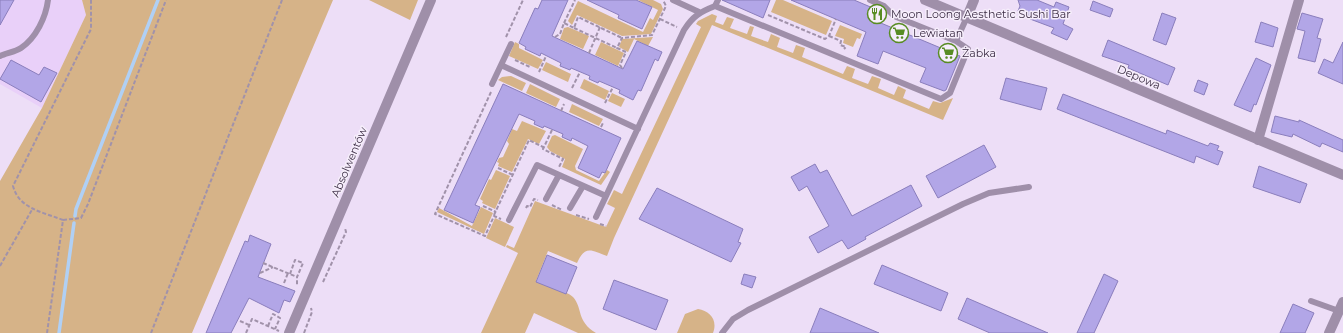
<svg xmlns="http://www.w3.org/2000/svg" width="1343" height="333" font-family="Montserrat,sans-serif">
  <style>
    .built { fill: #e9d0f9 }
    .green { fill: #d6b388 }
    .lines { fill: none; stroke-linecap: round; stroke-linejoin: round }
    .stream { stroke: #b0d0f5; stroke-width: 3.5 }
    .building { fill: #b2a6e7; stroke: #8a7ebc }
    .path { stroke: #a192aa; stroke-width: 2; stroke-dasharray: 4 2; stroke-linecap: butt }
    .lane { stroke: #9f8fa9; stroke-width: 6 }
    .street { stroke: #9f8fa9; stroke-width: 10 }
    .labels { text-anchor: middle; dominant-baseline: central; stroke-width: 3; stroke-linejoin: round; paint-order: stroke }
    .poi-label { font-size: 11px; fill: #3b2c44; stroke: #f6eefb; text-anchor: start }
    .street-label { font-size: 11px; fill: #3b2c44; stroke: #f6eefb }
  </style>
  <rect width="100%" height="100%" fill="#eddef7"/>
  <path class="built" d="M 0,0 L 82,0 L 86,15 L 42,108 L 0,84 Z"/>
  <path class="green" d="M 82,0 L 333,0 L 192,333 L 0,333 L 0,181 L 42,108 L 86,15 Z
    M 369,0 L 418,0 L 410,20 Z
    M 638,0 L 653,0 L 661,4 L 663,9 L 651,34 L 622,36 L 577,15 L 572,25 L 568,21 L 578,1 L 643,32 L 650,18 L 653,20 L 658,10 Z
    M 776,0 L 783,0 L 832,21 L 826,35 L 771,12 Z
    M 712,14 L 717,16 L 715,22 L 723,25 L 727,17 L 734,19 L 730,28 L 747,34 L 750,26 L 754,27 L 751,36 L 768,42 L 771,34 L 780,38 L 777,47 L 793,53 L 796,45 L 805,48 L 802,57 L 843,74 L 847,66 L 855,69 L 852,78 L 868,84 L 872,76 L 881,79 L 878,88 L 894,95 L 898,86 L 906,90 L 903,98 L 929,109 L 933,101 L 940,103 L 953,98 L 943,120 L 712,25 L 614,238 L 607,256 C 591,250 585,245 577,263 L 548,251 L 536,281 C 546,287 566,290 573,297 C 583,308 576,321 596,333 L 578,333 L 534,313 L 525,333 L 481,333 L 518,253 L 506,247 L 507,245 L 514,248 L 535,201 L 606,227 L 615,208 L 607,204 L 614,190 L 622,194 L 701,27 L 696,24 L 698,21 Z
    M 840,25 L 862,34 L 860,39 L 857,38 L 853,47 L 843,43 L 844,39 L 835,36 Z
    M 568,27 L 589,36 L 583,49 L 560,39 L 564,28 Z
    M 653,37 L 648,46 L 634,39 L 628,52 L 619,47 L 622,39 Z
    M 515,42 L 519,44 L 519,48 L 543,60 L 538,69 L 509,56 Z
    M 601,42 L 624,53 L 618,66 L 595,55 Z
    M 546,62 L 571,74 L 568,82 L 542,70 Z
    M 511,76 L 526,83 L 522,91 L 498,80 L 502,77 Z
    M 584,79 L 609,91 L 605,100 L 580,88 Z
    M 530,84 L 560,99 L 556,107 L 526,93 Z
    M 612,93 L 625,99 L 621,107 L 608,101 Z
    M 572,104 L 603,119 L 599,126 L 569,112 Z
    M 522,121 L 546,131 L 539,144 L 528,139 L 512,172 L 498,166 L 499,163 L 497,162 L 499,158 L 503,157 L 509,144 L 507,141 L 512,129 L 517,131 Z
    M 555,135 L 583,149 L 575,166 L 576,170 L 599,181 L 607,170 L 610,172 L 601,185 L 562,167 L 565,159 L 550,151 L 547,147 L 552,136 Z
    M 496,170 L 510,176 L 495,209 L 482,203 L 483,201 L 480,199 L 489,179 L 491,180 Z
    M 481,207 L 493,213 L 484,234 L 437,212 L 439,208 L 472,226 Z
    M 495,218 L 514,227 L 505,247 L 486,238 Z
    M 698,309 C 710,311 718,320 713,333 L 677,333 L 685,314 Z"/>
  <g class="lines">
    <path class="stream" d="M 75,216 L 76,209 L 158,0
      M 59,333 L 74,223"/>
  </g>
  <path class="building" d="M 0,0 L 14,0 L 0,25 Z
    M 542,0 L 568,0 L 552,36 L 623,69 L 637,41 L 662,52 L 658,61 L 655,59 L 641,91 L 638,90 L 633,100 L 619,93 L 620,90 L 599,81 L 598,83 L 589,79 L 590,76 L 571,68 L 570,70 L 560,66 L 561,63 L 541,53 L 540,56 L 525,49 L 526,47 L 519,43 L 535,8 L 538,9 Z
    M 587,0 L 636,0 L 652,7 L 642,29 L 618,18 L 619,15 Z
    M 722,0 L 770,0 L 763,18 Z
    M 791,0 L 854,0 L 880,11 L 876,21 L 960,56 L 946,90 L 944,91 L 920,82 L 926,68 L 883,51 L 878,64 L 857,56 L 866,32 Z
    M 1018,0 L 1037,0 L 1054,7 L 1056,2 L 1069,7 L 1063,24 L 1073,29 L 1067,40 L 1051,33 L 1054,28 L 1030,19 L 1029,15 L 1018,11 L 1020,6 Z
    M 1093,1 L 1113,9 L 1110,17 L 1090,10 Z
    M 1162,13 L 1176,18 L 1166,45 L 1153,40 Z
    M 1302,13 L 1323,19 L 1317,38 L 1321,39 L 1315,62 L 1298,58 L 1305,31 L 1297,29 Z
    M 1261,22 L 1278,28 L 1273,47 L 1255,42 Z
    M 1108,40 L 1175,68 L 1168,85 L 1128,68 L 1129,65 L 1102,56 Z
    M 1343,42 L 1343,84 L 1318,73 L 1324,59 L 1333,63 Z
    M 1256,58 L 1271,65 L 1256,105 L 1254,104 L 1251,112 L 1234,105 Z
    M 11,60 L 39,75 L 44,67 L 57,73 L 41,102 L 0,79 Z
    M 1006,78 L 1047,88 L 1041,110 L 1000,99 Z
    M 1198,80 L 1208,84 L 1204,95 L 1194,91 Z
    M 503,84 L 621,138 L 605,173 L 602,172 L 599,178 L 578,168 L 588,146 L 572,138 L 571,141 L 562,137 L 563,134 L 544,126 L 543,128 L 534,124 L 535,121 L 519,114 L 475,205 L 480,207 L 473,223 L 444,210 Z
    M 1063,94 L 1166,134 L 1167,130 L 1208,146 L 1210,143 L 1219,146 L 1217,150 L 1223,152 L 1218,165 L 1196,156 L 1194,163 L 1057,109 Z
    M 1275,116 L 1299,122 L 1299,120 L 1343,140 L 1343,152 L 1322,143 L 1320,147 L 1293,134 L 1292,137 L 1271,132 Z
    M 984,145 L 996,167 L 938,198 L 926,176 Z
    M 815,164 L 820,173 L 827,170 L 852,216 L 911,185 L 922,206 L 865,237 L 866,239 L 848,249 L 842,240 L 818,253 L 809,237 L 829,226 L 807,186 L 799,191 L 791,177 Z
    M 1259,166 L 1307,184 L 1300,203 L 1253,187 Z
    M 657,188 L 743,229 L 738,242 L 741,243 L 731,262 L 639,219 Z
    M 250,235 L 271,244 L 258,277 L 295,291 L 290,302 L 284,300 L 279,313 L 249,298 L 231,333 L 206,333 L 245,241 L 248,242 Z
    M 547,255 L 577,267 L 566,294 L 536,282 Z
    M 882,265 L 948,293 L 941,311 L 874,284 Z
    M 744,274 L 756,277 L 752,288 L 741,284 Z
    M 1104,274 L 1118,281 L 1094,333 L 1077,333 Z
    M 614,280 L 668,300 L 656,330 L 603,309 Z
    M 967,298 L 1048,333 L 990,333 L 958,319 Z
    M 1293,304 L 1314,313 L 1305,333 L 1280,333 Z
    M 820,308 L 879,333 L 810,333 Z"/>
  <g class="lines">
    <path class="path" d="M 768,15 L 825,39 L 829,36 L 836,19
      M 660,19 L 677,27
      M 564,23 L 575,0
      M 574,28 L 617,48
      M 829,36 L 841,41 L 840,45 L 846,47 L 844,49
      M 506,37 L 523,0
      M 555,37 L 560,34 L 564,23 L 574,28 L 578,17 L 622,38
      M 589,53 L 600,27
      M 515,60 L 530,67
      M 622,68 L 620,65 L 626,52 L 617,48 L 622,38 L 652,35 L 666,6 L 663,0
      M 539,72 L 546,56
      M 572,88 L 580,72
      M 491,92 L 435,214 L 485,236 L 494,216 L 501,219
      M 605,103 L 613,87
      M 561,111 L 564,104
      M 601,127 L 603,123
      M 552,130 L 543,149 L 563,159 L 559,167
      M 498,168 L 513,175
      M 552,205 L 562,210
      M 483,206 L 496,212
      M 526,208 L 527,206 L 530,207 L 534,199 L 538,200
      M 494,215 L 529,140 L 543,147
      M 576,215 L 589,219
      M 63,220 L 81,218 L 88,204 L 166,0
      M 600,224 L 606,226
      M 263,263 L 297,277
      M 0,266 L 33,208
      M 260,273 L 273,267
      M 290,274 L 295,260 L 303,263 L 297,277 L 297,285
      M 323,282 L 346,232 L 345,228
      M 284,283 L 288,273
      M 240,321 L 249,325
      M 268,326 L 273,314 L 280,318 L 275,329
      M 47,333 L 63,220 C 43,212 19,209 13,186 L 91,29 L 91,0
      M 151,333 L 282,0
      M 246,333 L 252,319 L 279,331
      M 304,333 L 312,312 L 311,308"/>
    <path class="lane" d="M 673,0 L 699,12
      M 870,0 L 884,6 L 894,16 L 956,41
      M 715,6 L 941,99 L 950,93 L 968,49 L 956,41 L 967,17
      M 0,56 C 6,53 15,52 21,48 C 36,38 46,17 48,0
      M 501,65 L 638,129
      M 492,84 L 511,44
      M 546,199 L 559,175
      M 570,208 L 583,186
      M 596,217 L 606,196
      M 509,220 L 537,165 L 606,196 L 684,30 C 693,16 700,12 715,6 L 718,0
      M 1311,301 L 1339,311
      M 722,333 L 733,319 L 748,310 L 963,204 L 989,193 L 1029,187"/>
    <path class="street" d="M 925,0 L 1343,175
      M 967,17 L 974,0
      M 1258,140 L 1299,0
      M 289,333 L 431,0
      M 1329,333 L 1343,302"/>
  </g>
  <defs>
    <symbol id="restaurant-ring" viewBox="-11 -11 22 22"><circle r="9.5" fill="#f6eefb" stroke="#588c23" stroke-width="1.5"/><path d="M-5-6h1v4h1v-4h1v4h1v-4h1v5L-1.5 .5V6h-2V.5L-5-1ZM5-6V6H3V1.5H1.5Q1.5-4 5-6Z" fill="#588c23"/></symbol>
    <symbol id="supermarket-ring" viewBox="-11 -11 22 22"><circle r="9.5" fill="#f6eefb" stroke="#588c23" stroke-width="1.5"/><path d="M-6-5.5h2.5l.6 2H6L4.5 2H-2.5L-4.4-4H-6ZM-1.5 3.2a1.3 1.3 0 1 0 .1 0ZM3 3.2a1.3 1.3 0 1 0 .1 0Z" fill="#588c23"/></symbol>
  </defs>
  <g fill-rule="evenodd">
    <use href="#restaurant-ring" x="866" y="3" width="22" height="22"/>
    <use href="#supermarket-ring" x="888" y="22" width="22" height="22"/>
    <use href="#supermarket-ring" x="937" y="42" width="22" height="22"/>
  </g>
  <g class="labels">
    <g class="poi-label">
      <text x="891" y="14">Moon Loong Aesthetic Sushi Bar</text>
      <text x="913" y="33">Lewiatan</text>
      <text x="962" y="53">Żabka</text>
    </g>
    <g class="street-label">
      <text transform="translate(1139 77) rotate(23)">Depowa</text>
      <text transform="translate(349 162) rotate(-67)">Absolwentów</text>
    </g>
  </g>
</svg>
